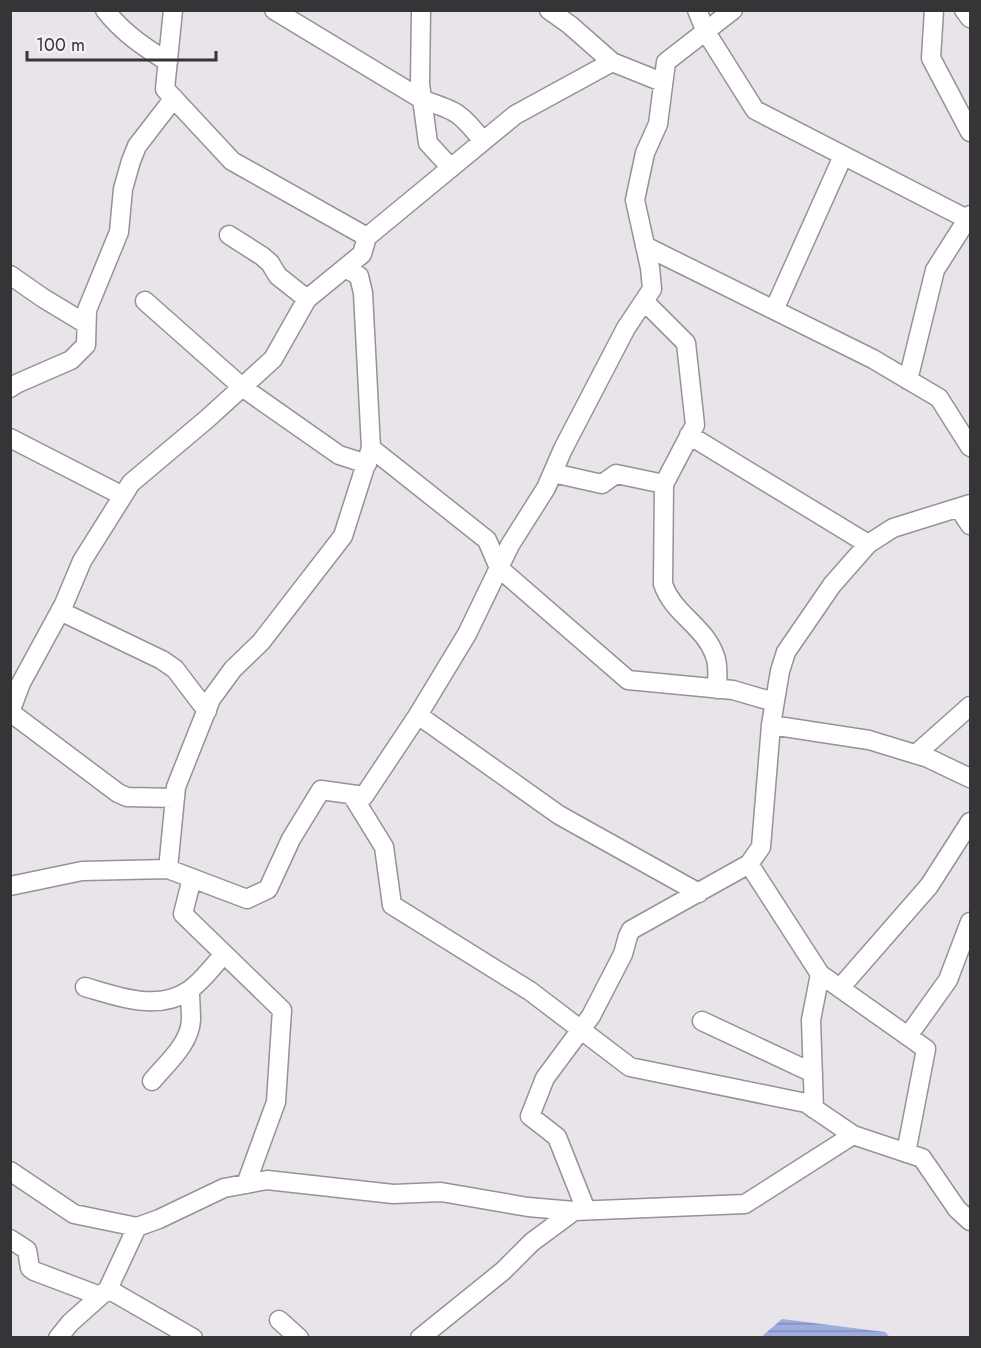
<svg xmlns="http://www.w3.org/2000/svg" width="981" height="1348" font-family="Jost,sans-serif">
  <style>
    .water { fill: url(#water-rules) }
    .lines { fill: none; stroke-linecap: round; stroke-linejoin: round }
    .minor-casing { stroke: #969297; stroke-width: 21 }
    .minor { stroke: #fff; stroke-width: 18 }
  </style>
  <defs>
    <pattern id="water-rules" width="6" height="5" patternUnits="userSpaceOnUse" patternTransform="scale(1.5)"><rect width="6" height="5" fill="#9eade0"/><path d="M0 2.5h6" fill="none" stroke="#828eb6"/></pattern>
  </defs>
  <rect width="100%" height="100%" fill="#e8e4ea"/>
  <path class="water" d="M 782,1319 L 885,1332 L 890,1337 L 761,1337 Z"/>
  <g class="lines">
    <defs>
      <path id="minor" d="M 105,10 C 123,33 144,47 168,62
        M 173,10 L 165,89 L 232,161 L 367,237
        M 274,10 L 423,100 C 458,111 460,113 483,141
        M 421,10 L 420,84 L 428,143 L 451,168
        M 549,10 L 570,25 L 612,62
        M 697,10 L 706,32 L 755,110 L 967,219
        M 934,10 L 931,58 L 970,132
        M 964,10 L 970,18
        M 229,235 L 262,256 L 270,263 L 278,276 L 307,299
        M 645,246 L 873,359 L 939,398 L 970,447
        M 10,275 L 43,298 L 86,324
        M 145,301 L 242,387 L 339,455 L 367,464
        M 644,301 L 686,343 L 695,425 L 664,484 L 663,584 C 673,614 705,626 715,656 C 719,666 717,678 717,689
        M 774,310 L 843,156
        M 908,380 L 935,270 L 970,215
        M 10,388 L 16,384 L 71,360 L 86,345 L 87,310 L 119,232 L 123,189 L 131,161 L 137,146 L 174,98
        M 689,435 L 868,544
        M 10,438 L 123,496
        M 371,448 L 487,540 L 499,568 L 628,680 L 733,690 L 774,702
        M 553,473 L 602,484 L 616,474 L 664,484
        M 959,508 L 970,525
        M 60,611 L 162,660 L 175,669 L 207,711
        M 10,712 L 21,683 L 64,604 L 82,561 L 131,483 L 207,419 L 273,359 L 307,299 L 362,254 L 367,237 L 515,115 L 612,62 L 662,82
        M 10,712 L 118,793 L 127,797 L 175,798
        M 418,715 L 559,815 L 699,893
        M 771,725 L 869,740 L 928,758 L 970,778
        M 916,754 L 970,706
        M 352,795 L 384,847 L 392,905 L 530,991 L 630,1067 L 806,1103 L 853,1135 L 922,1158 L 957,1209 L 970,1221
        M 749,864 L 820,974 L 926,1049 L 906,1153
        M 168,869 L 176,787 L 211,699 L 233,669 L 261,642 L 343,536 L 371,448 L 363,293 L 359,276 L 345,268
        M 192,878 L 183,914 L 282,1010 L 276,1102 L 246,1184
        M 10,886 L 82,871 L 168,869 L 247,899 L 268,889 L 291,839 L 321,790 L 364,796 L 418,715 L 467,634 L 510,545 L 546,488 L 563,449 L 626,328 L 652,289 L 650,268 L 635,200 L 645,153 L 658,124 L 666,62 L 733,10
        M 85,987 C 116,996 157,1012 188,991 C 202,982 213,966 224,954
        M 840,988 L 929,886 L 970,822
        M 702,1021 L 813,1073
        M 908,1036 L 948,980 L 970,922
        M 152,1081 C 166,1064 190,1044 191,1020 C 191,1010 190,1000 190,990
        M 814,1109 L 811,1020 L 820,974
        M 10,1171 L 74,1214 L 137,1227
        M 586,1210 L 557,1137 L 530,1116 L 545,1078 L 591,1016 L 623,954 L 628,936 L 631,930 L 749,864 L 761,847 L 771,725 L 780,671 L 786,652 L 832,585 L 868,544 L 893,528 L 970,504
        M 10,1239 L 27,1250 L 30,1268 L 34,1271 L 100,1296
        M 108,1289 L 137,1227 L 159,1219 L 224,1188 L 267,1180 L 393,1194 L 441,1192 L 528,1207 L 574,1211 L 745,1204 L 853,1135
        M 279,1320 L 299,1338
        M 58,1338 L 70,1323 L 108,1289 L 193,1338
        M 420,1338 L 503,1271 L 532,1242 L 574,1211"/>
    </defs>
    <use href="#minor" class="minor-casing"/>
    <use href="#minor" class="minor"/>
  </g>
  <rect width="981" height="1348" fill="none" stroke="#353436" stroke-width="24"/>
  <path d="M27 51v9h189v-9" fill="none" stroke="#353436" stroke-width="3"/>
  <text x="36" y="51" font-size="18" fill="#353436" stroke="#f5f1f7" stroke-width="4.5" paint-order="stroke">100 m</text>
</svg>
